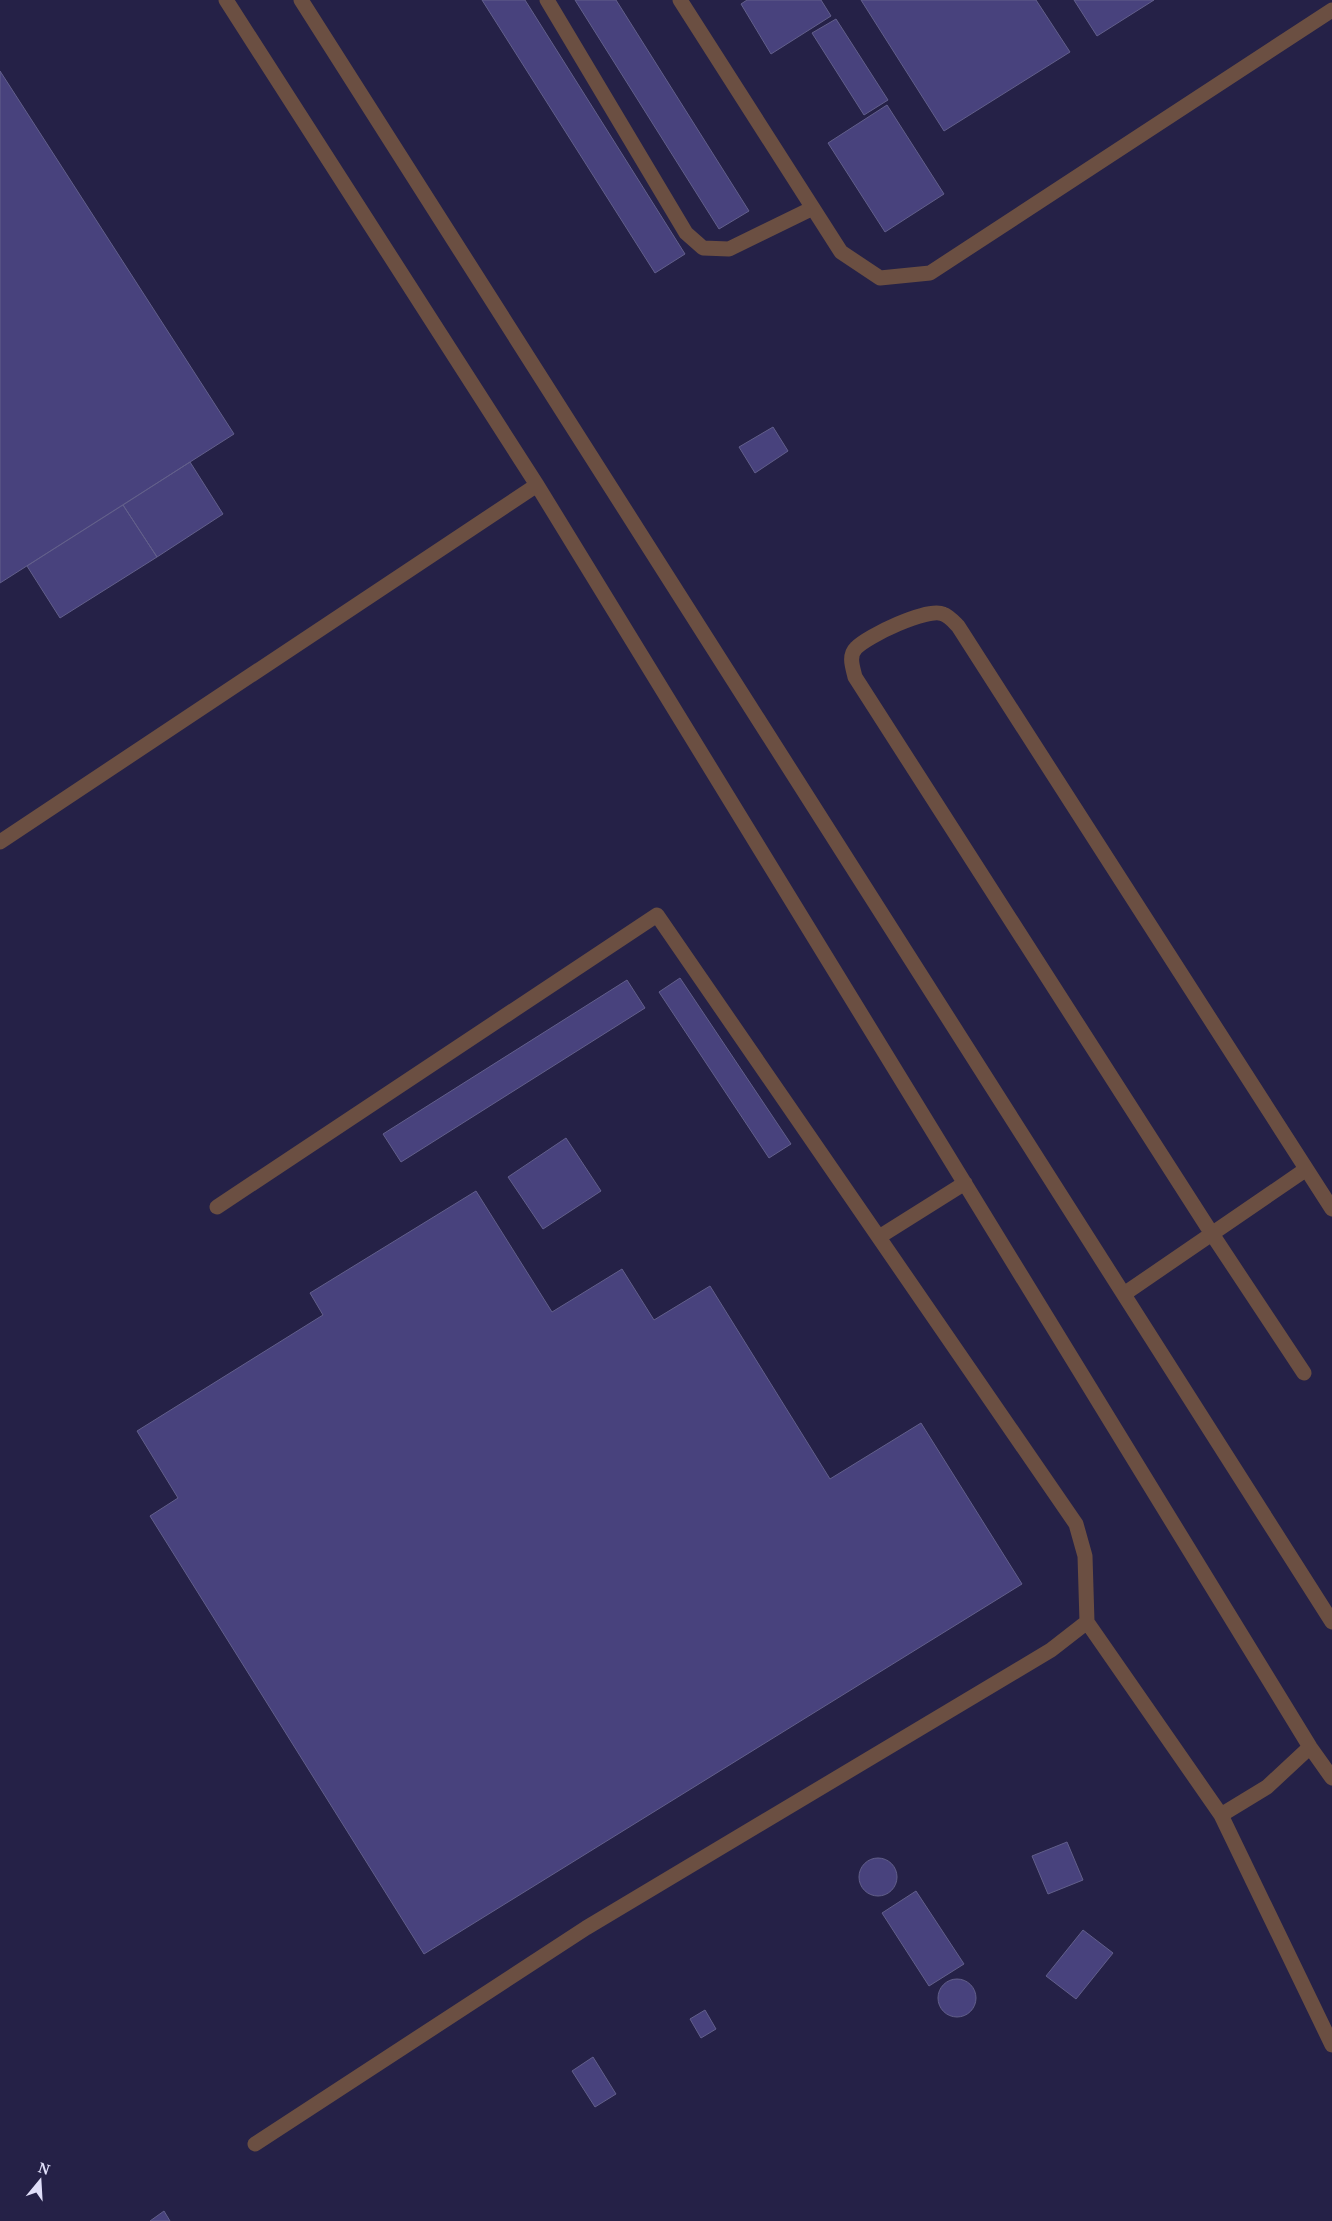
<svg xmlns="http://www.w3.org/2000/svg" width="1332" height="2221" font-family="'Noto Serif',serif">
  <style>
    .building { fill: #48427d; stroke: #625f8b }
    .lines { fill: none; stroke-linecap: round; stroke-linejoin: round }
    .minor { stroke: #6b4f42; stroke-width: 15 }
  </style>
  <rect width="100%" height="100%" fill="#252147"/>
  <path class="building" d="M 482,0 L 525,0 L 685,254 L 655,273 Z
    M 575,0 L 616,0 L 749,211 L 719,229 Z
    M 747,0 L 821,0 L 831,16 L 771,54 L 741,4 Z
    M 861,0 L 1036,0 L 1070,52 L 944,131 Z
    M 1074,0 L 1154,0 L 1097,36 Z
    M 836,19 L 888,100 L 864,115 L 812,33 Z
    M 0,71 L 234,434 L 0,583 Z
    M 887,105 L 944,194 L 885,232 L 828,143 Z
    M 773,427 L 788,451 L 755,473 L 739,447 Z
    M 190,462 L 223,514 L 157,557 L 123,505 Z
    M 123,505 L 157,557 L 60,618 L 27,566 Z
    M 680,978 L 791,1144 L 769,1158 L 659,992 Z
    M 627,980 L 645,1008 L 401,1162 L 383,1134 Z
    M 566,1138 L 601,1191 L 543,1229 L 508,1177 Z
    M 476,1191 L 552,1312 L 622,1269 L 654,1320 L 710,1286 L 830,1479 L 921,1423 L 1022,1584 L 424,1954 L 150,1516 L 178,1498 L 137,1431 L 323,1315 L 310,1293 Z
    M 1067,1842 L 1083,1880 L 1048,1894 L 1032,1856 Z
    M859 1877a19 19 0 1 1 38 0a19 19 0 1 1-38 0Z
    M 916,1891 L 964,1964 L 929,1986 L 882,1913 Z
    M 1083,1930 L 1113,1953 L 1076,1999 L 1046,1976 Z
    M938 1998a19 19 0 1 1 38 0a19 19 0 1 1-38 0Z
    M 705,2010 L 716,2029 L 701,2038 L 690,2019 Z
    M 593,2057 L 616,2094 L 595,2107 L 572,2071 Z
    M 164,2211 L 170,2221 L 150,2221 Z"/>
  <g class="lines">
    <path class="minor" d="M 226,0 L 537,485 L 1310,1747 L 1332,1778
      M 301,0 L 1332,1622
      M 547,0 L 686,233 L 703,248 L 729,249 L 813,208
      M 680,0 L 841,252 L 880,278 L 930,273 L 1332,10
      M 0,842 L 537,485
      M 217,1207 L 657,915 L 1076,1524 L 1085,1556 L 1087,1622 L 1051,1650 L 586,1928 L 255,2144
      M 879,1237 L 965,1183
      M 1124,1294 L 1305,1170
      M 1304,1373 L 1212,1234 L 855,677 C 853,668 848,656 856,648 C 867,636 928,607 943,614 C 949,616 954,622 958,626 L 1332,1209
      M 1087,1622 L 1221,1815 L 1332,2045
      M 1221,1815 L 1267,1787 L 1310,1747"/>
  </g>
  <g transform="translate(40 2181) rotate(18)" stroke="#252147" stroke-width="4" paint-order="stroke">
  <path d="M0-4L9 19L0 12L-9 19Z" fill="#e0dff9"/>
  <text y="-8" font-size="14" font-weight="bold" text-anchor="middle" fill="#e0dff9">N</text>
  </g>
</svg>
